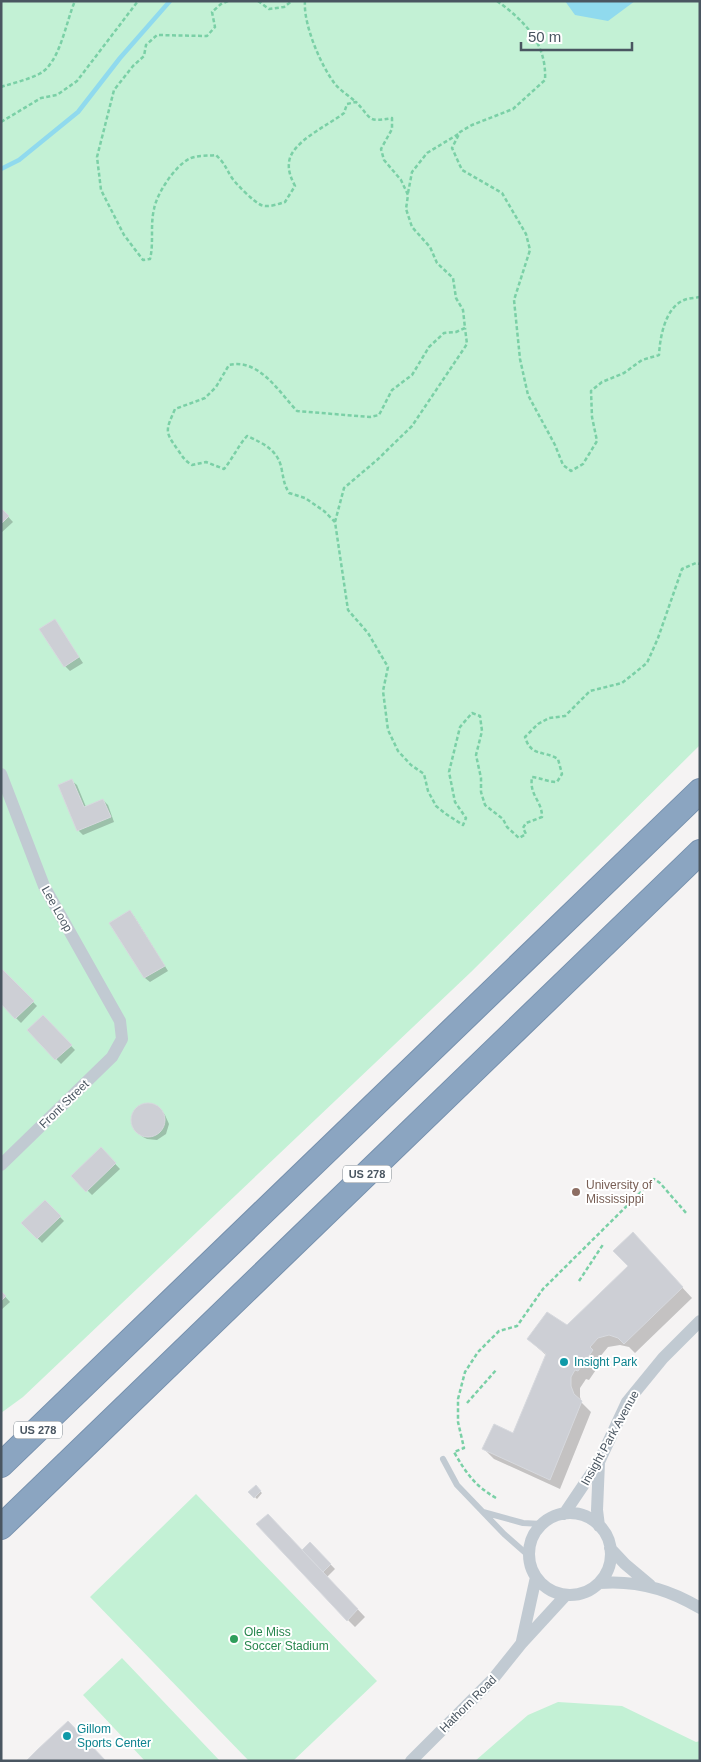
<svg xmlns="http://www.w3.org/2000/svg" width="701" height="1762" font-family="Arial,sans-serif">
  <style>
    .green { fill: #c3f1d5 }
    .water { fill: #90daee }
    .shadow { fill: #0003 }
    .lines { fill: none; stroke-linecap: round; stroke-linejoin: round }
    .stream { stroke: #90daee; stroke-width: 4.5 }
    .building { fill: #cdcfd5; stroke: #d7d9de }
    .motorway-casing { stroke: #7690ad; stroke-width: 26 }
    .path { stroke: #7ad0a6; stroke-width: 2.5; stroke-dasharray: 4 2.5; stroke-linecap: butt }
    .service { stroke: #c1cad2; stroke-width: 6 }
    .minor { stroke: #c1cad2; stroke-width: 12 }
    .motorway { stroke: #8ba5c1; stroke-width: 24 }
    .education-dot { fill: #8d6e63; stroke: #fff; stroke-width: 2 }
    .culture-dot { fill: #0f9aa8; stroke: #fff; stroke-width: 2 }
    .leisure-dot { fill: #2e9e5b; stroke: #fff; stroke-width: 2 }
    .labels { text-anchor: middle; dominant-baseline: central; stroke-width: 4; stroke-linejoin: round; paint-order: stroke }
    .shield { fill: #fff; stroke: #808990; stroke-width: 1 }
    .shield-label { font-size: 11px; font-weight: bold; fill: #4a5661 }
    .street-label { font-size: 12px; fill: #4a5661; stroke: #fff }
    .education-label { font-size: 12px; fill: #785e54; stroke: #fff; text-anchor: start }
    .culture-label { font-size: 12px; fill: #0d838f; stroke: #fff; text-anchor: start }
    .leisure-label { font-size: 12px; fill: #27864d; stroke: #fff; text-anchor: start }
  </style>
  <rect width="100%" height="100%" fill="#f5f3f3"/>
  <path class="green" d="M 1,1 L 700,1 L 700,745 L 471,972 L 23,1397 L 1,1413 Z
    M 196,1494 L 377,1681 L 293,1761 L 249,1761 L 90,1597 Z
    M 122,1658 L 220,1761 L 145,1761 L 83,1695 Z
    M 558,1702 L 622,1706 L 696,1742 L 700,1741 L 700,1761 L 475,1761 L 528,1715 Z"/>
  <path class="water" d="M 565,1 L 635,1 L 608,21 L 575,15 Z"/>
  <path class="shadow" d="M 1,509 L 13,522 L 1,533 Z
    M 55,621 L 83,663 L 70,671 L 65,666 Z
    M 72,781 L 77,785 L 86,807 L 103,800 L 108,805 L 114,822 L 83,835 L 78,830 Z
    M 130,911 L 134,916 L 168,971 L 150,982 L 145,978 L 111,923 Z
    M 1,970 L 37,1006 L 21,1023 L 1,1003 Z
    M 43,1017 L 75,1050 L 61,1064 L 29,1030 Z
    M 146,1104 L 156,1106 L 160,1109 L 165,1115 L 169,1124 L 166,1134 L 157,1140 L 147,1139 L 143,1137 L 137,1131 L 132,1122 L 132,1117 L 137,1108 Z
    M 101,1149 L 120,1169 L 92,1195 L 73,1176 Z
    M 45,1202 L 64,1221 L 42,1243 L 23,1223 Z
    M 642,1244 L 692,1298 L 635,1353 L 629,1347 L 620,1345 L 608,1347 L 599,1358 L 602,1361 L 589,1380 L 586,1379 L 580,1388 L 580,1397 L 582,1403 L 591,1412 L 560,1489 L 494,1459 L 484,1449 L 514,1434 L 547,1356 L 528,1339 L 567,1326 L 630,1266 Z
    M 1,1292 L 10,1302 L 1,1310 Z
    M 256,1487 L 262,1493 L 257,1499 L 250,1492 Z
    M 310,1543 L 335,1569 L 327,1577 L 365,1617 L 355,1627 L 348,1620 L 302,1551 Z"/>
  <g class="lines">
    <path class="stream" d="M 1,169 L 19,160 L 78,112 L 120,58 L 170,1"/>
  </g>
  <path class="building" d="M 1,508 L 9,516 L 1,524 Z
    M 55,619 L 79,657 L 64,667 L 39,629 Z
    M 72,779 L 84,807 L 103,799 L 111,817 L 77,831 L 58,785 Z
    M 130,910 L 165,966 L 144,978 L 109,923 Z
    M 1,968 L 34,1001 L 15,1019 L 1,1004 Z
    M 43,1015 L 72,1045 L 55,1060 L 27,1030 Z
    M131 1120a17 17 0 1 1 34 0a17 17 0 1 1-34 0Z
    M 101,1147 L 116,1163 L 86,1192 L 71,1176 Z
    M 45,1200 L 61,1216 L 37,1239 L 21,1223 Z
    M 633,1232 L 683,1287 L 624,1344 L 618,1338 L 609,1335 L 598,1338 L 590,1347 L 593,1350 L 578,1371 L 575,1370 L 571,1377 L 571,1386 L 574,1394 L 582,1401 L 550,1480 L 482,1449 L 494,1424 L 513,1433 L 546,1354 L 527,1339 L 547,1312 L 567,1325 L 628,1266 L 613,1251 Z
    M 1,1291 L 6,1296 L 1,1301 Z
    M 256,1485 L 261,1491 L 254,1498 L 248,1492 Z
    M 268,1514 L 358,1609 L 347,1621 L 256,1524 Z
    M 310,1542 L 331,1564 L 323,1572 L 302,1550 Z
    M 68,1721 L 106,1761 L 26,1761 L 37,1750 Z"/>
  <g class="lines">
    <defs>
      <path id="motorway" d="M 1,1465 L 700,791
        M 1,1527 L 700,852"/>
    </defs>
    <use href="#motorway" class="motorway-casing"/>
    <path class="path" d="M 228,1 L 221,4 L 212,12 L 215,27 L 207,36 L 157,35 L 146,45 L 144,56 L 133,66 L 114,90 L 97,157 L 101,190 L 124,235 L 143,260 L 150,259 C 154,243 150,226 154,209 C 157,193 175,166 189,159 C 196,155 208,156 216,155 C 226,165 225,167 232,178 C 236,184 254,202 261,205 C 268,208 278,204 285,202 L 295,186 C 291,178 288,171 289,163 C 290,142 329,125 344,113 L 347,104 L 356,102 C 372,118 366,123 392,118 L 392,129 L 381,149 L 384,160 L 401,180 L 408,195 L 406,209 L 412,227 L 430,247 L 437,263 L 453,278 L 456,298 L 463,310 L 465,328 L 456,332 L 444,333 L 429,347 L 412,375 L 392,390 L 379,415 L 370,417 L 297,411 C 279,392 259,358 229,365 L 216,387 L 205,398 L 175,409 C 166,430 164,431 178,450 C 182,456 185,461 192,465 L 206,462 L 224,469 C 233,458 238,446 247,436 C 265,444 279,451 282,471 C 284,481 284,484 289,493 L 305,498 L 324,511 L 335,522 L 348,610 L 368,633 L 388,667 L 383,691 L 388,730 L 398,751 L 411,765 L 424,774 L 428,791 L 436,806 L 446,814 L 463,825 L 466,818 L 455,802 L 449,772 L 460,727 L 472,713 L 480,716 L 482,731 L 476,755 L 481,778 L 481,792 L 485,805 L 503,819 L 507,827 L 519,838 L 526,834 L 523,828 L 526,823 L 542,817 C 542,800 529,796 532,777 C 541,778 548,782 557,782 L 562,774 L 558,759 C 543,750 531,757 525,737 L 538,724 L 549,718 L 565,716 L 590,691 L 622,683 L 647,663 L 658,638 L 682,569 L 696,563 L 700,564
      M 258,1 L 269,9 L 284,7 L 292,1
      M 305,1 C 303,24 321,66 335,84 C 341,91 349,96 356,102
      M 497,1 C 525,21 547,44 545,80 L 513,109 L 472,125 L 460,132 L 452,148 L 462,170 L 502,193 L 526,234 L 530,250 L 514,300 L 520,359 L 528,395 L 555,445 L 563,465 L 571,471 L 583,464 L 597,441 L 592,417 L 591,391 L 602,382 L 624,373 L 642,360 L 659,355 C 660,337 665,308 684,300 C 689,298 695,298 700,297
      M 1,87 C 13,83 27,80 39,74 C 60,64 66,21 75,1
      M 1,122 L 41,98 L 57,95 L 77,81 L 138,1
      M 408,193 L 412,172 L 427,153 L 460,133
      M 335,522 L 344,488 L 377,460 L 412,426 L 467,344 L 465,328
      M 579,1281 L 604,1243
      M 467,1403 L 497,1369
      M 496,1498 C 475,1486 466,1473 454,1452 L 464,1448 L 458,1422 L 458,1399 L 465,1372 L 478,1352 L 499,1331 L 517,1326 L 543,1289 L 654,1179 L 660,1183 L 687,1214"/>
    <path class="service" d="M 443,1459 L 457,1485 L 504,1534 L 529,1556
      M 483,1512 L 523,1523 L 542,1524"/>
    <path class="minor" d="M 1,774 L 44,886 L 120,1021 L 122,1039 L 112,1057 L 1,1165
      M529 1554a41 41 0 1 1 82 0a41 41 0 1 1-82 0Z
      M 564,1514 L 599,1462 L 627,1402 L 663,1358 L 700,1321
      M 599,1526 L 597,1510 L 599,1462
      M 610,1548 L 625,1564 L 650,1585
      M 599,1583 C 634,1580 669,1589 700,1608
      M 522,1641 L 536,1577
      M 411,1761 L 493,1679 L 521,1644 L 566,1595"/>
    <use href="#motorway" class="motorway"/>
  </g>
  <circle class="education-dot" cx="576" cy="1192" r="5"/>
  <g class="culture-dot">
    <circle cx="564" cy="1362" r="5"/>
    <circle cx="67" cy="1736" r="5"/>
  </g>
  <circle class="leisure-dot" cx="234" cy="1639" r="5"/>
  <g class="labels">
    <g class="shield">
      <rect x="343" y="1165.5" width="48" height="17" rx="4"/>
      <rect x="14" y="1421.5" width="48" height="17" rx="4"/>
    </g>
    <g class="shield-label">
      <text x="367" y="1174">US 278</text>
      <text x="38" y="1430">US 278</text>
    </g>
    <g class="street-label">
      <text transform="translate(57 909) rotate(61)">Lee Loop</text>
      <text transform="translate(64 1104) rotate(-44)">Front Street</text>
      <text transform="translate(610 1438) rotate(-61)">Insight Park Avenue</text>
      <text transform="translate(468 1704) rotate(-45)">Hathorn Road</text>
    </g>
    <g class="education-label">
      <text x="586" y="1185">University of<tspan x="586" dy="14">Mississippi</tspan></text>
    </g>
    <g class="culture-label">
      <text x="574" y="1362">Insight Park</text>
      <text x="77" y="1729">Gillom<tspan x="77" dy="14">Sports Center</tspan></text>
    </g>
    <g class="leisure-label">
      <text x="244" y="1632">Ole Miss<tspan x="244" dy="14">Soccer Stadium</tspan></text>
    </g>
  </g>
  <rect width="701" height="1762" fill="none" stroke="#4a5661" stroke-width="5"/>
  <path d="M521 42v8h111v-8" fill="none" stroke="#4a5661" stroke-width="2.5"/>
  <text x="528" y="42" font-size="15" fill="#4a5661" stroke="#ffffff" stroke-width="4" paint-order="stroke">50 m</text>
</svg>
